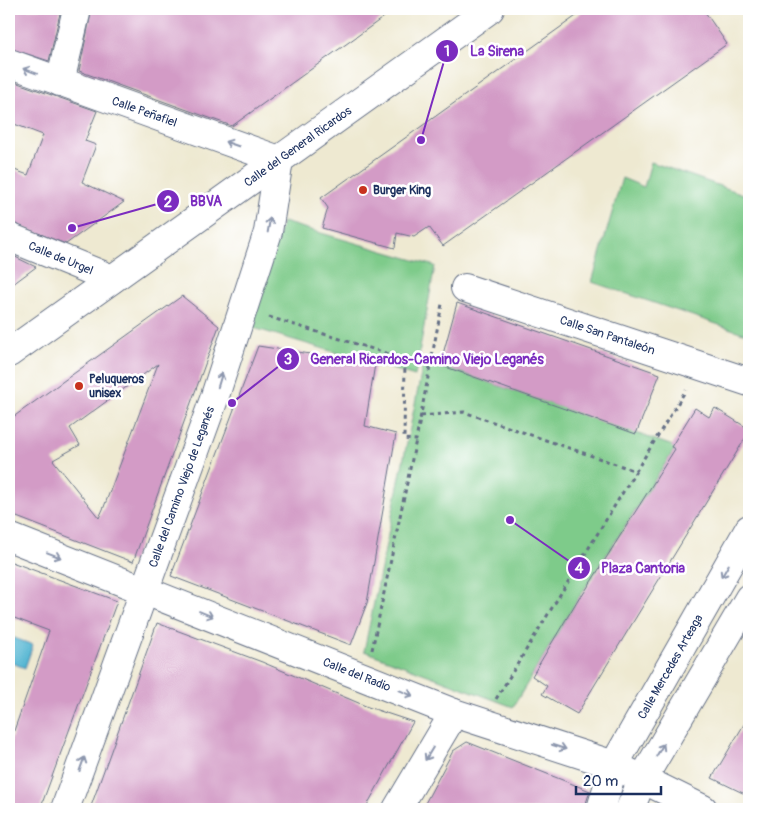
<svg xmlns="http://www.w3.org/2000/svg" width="758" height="818" font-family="Pangolin,sans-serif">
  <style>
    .green { fill: #7ecb8a; stroke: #4c7d74 }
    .water { fill: #53b5d2; stroke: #377298 }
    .building { fill: #d39bc6; fill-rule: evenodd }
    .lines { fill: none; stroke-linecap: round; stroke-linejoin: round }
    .minor-casing { stroke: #657086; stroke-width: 30 }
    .major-casing { stroke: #657086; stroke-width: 30 }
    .path { stroke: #657086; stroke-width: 3; stroke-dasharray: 4 4; stroke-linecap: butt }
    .minor { stroke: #fff; stroke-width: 28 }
    .major { stroke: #fff; stroke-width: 28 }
    .oneway { stroke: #8d97ae }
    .poi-dot { fill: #c8321e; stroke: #fff; stroke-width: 2 }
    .labels { text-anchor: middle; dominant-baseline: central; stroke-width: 5; stroke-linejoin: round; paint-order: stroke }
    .street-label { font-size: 12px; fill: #1b2f5e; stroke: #fff }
    .poi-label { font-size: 12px; font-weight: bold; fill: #1b2f5e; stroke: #fff; text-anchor: start }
    .leader { fill: none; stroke: #7b2cbf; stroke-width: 2 }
    .callout-dot { fill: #7b2cbf; stroke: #fff; stroke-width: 2 }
    .mark-label { font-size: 15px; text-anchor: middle; font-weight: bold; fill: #fff }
    .callout-label { font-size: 14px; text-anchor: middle; font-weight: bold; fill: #7b2cbf; stroke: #fff; stroke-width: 5; stroke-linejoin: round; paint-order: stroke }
  </style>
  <rect width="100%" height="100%" fill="#fff"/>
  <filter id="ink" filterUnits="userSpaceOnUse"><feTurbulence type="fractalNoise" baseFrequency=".02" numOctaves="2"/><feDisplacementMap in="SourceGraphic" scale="10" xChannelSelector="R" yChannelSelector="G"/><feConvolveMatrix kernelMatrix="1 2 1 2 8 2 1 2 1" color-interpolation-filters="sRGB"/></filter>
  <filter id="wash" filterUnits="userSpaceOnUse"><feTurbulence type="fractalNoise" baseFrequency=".0096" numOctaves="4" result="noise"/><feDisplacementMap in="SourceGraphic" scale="20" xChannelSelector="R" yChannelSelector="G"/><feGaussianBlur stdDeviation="1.12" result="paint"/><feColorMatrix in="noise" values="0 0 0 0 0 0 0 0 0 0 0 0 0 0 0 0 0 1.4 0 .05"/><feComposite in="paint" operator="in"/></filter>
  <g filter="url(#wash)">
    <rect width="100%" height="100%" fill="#eee9d1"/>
    <path class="green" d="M 651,162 L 749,196 L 749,335 L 592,282 L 622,178 L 644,187 Z
      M 283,222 L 435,266 L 415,376 L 247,326 Z
      M 424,360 L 676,447 L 580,596 L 513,707 L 364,651 Z"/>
    <path class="water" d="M 9,636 L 33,645 L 25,668 L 9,662 Z"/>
    <g id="blocks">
      <path class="building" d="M 9,9 L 61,9 L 49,61 L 9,48 Z
        M 92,9 L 395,9 L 232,126 L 79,71 Z
        M 586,9 L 703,9 L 727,44 L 443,246 L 429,227 L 414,237 L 397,233 L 395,248 L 322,228 L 328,208 L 321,198 Z
        M 9,80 L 97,111 L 85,141 L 96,145 L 82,182 L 124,202 L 66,244 L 9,222 L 9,168 L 28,175 L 43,135 L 9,122 Z
        M 9,254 L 36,267 L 9,287 Z
        M 182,296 L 219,326 L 133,562 L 9,514 L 9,420 ZM 158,364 L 104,507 L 99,518 L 53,460 L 80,445 L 70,428 Z
        M 457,303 L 660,374 L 636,434 L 440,365 Z
        M 258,346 L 375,364 L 365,426 L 396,434 L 367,603 L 351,645 L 171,576 Z
        M 695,408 L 709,417 L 715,408 L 749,429 L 749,432 L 577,714 L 542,694 L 547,686 L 532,676 L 580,596 L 582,596 L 675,449 L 671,447 Z
        M 9,561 L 117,601 L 40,809 L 9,809 L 9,745 L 49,631 L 9,616 Z
        M 157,623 L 262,662 L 368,707 L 413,722 L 365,809 L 90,809 Z
        M 749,716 L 749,796 L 712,778 Z
        M 467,742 L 590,791 L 584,809 L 422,809 L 453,751 Z"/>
    </g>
  </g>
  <g filter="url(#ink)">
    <use href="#blocks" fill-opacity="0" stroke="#657086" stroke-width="1"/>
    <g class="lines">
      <defs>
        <g id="minor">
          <path id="s1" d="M 9,63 L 279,160 L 268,232 L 214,399 L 65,809"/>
          <path d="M 60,82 L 77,9"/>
          <path id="s2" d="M 9,237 L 112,279"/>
          <path id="s3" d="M 465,288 L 749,382"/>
          <path id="s4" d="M 9,537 L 454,713 L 614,765 L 703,809"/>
          <path d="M 397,809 L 454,713"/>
          <path id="s5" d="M 601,809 L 614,765 L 749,529"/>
          <path d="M 630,809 L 642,780 L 749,598"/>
        </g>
        <g id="major">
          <path id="s6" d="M 9,353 L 490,9"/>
        </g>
      </defs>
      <use href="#minor" class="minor-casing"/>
      <use href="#major" class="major-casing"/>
      <path class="path" d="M 269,317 L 405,359 L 404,439 L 416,440 L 442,304
        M 421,416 L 464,412 L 636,471 L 686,390
        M 372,650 L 416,440
        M 496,699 L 636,471"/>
      <use href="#minor" class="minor"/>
      <use href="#major" class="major"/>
    </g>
    <defs><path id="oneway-shaft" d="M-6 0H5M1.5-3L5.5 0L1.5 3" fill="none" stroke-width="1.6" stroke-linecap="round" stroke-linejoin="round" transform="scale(1.25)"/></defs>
    <g class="oneway">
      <use href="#oneway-shaft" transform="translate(30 71) rotate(-160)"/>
      <use href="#oneway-shaft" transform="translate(232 144) rotate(-161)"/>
      <use href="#oneway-shaft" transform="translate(269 225) rotate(-80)"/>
      <use href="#oneway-shaft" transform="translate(220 380) rotate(-73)"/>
      <use href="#oneway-shaft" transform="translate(54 555) rotate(21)"/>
      <use href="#oneway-shaft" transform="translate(725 571) rotate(120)"/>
      <use href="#oneway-shaft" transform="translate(206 614) rotate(22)"/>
      <use href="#oneway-shaft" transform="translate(406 693) rotate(22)"/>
      <use href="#oneway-shaft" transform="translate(559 747) rotate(18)"/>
      <use href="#oneway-shaft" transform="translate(660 750) rotate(-60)"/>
      <use href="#oneway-shaft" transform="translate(429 754) rotate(121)"/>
      <use href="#oneway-shaft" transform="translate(82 764) rotate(-70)"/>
    </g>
  </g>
  <g class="poi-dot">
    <circle cx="363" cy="190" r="5"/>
    <circle cx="79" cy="386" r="5"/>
  </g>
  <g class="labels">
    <g class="street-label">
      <text stroke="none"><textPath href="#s1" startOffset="144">Calle Peñafiel</textPath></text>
      <text stroke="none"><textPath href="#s6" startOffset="355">Calle del General Ricardos</textPath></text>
      <text stroke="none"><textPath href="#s2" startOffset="56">Calle de Urgel</textPath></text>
      <text stroke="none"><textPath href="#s3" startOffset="150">Calle San Pantaleón</textPath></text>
      <text transform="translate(182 487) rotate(-70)">Calle del Camino Viejo de Leganés</text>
      <text stroke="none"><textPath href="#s5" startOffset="159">Calle Mercedes Arteaga</textPath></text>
      <text stroke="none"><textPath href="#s4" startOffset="374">Calle del Radio</textPath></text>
    </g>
    <g class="poi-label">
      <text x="373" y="190">Burger King</text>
      <text x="89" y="379">Peluqueros<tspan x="89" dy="14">unisex</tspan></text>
    </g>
  </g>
  <path class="leader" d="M421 140L447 51M72 228L168 201M232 403L288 359M510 520L579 568"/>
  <g class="callout-dot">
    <circle cx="421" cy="140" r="5"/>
    <circle cx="72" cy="228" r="5"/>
    <circle cx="232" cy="403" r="5"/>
    <circle cx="510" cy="520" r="5"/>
    <circle cx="447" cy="51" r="12"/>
    <circle cx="168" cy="201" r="12"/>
    <circle cx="288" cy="359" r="12"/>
    <circle cx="579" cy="568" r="12"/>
  </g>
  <g class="mark-label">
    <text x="447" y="56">1</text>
    <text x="168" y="207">2</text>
    <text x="288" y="364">3</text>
    <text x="579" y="573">4</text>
  </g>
  <g class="callout-label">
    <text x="497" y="56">La Sirena</text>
    <text x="206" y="206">BBVA</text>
    <text x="427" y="364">General Ricardos-Camino Viejo Leganés</text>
    <text x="643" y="573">Plaza Cantoria</text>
  </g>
  <rect width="758" height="818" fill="none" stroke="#fff" stroke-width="30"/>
  <path d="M576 786v8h85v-8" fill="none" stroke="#1b2f5e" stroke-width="2.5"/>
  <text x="583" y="786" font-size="15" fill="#1b2f5e" stroke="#ffffff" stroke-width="4" paint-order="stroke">20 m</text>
</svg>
